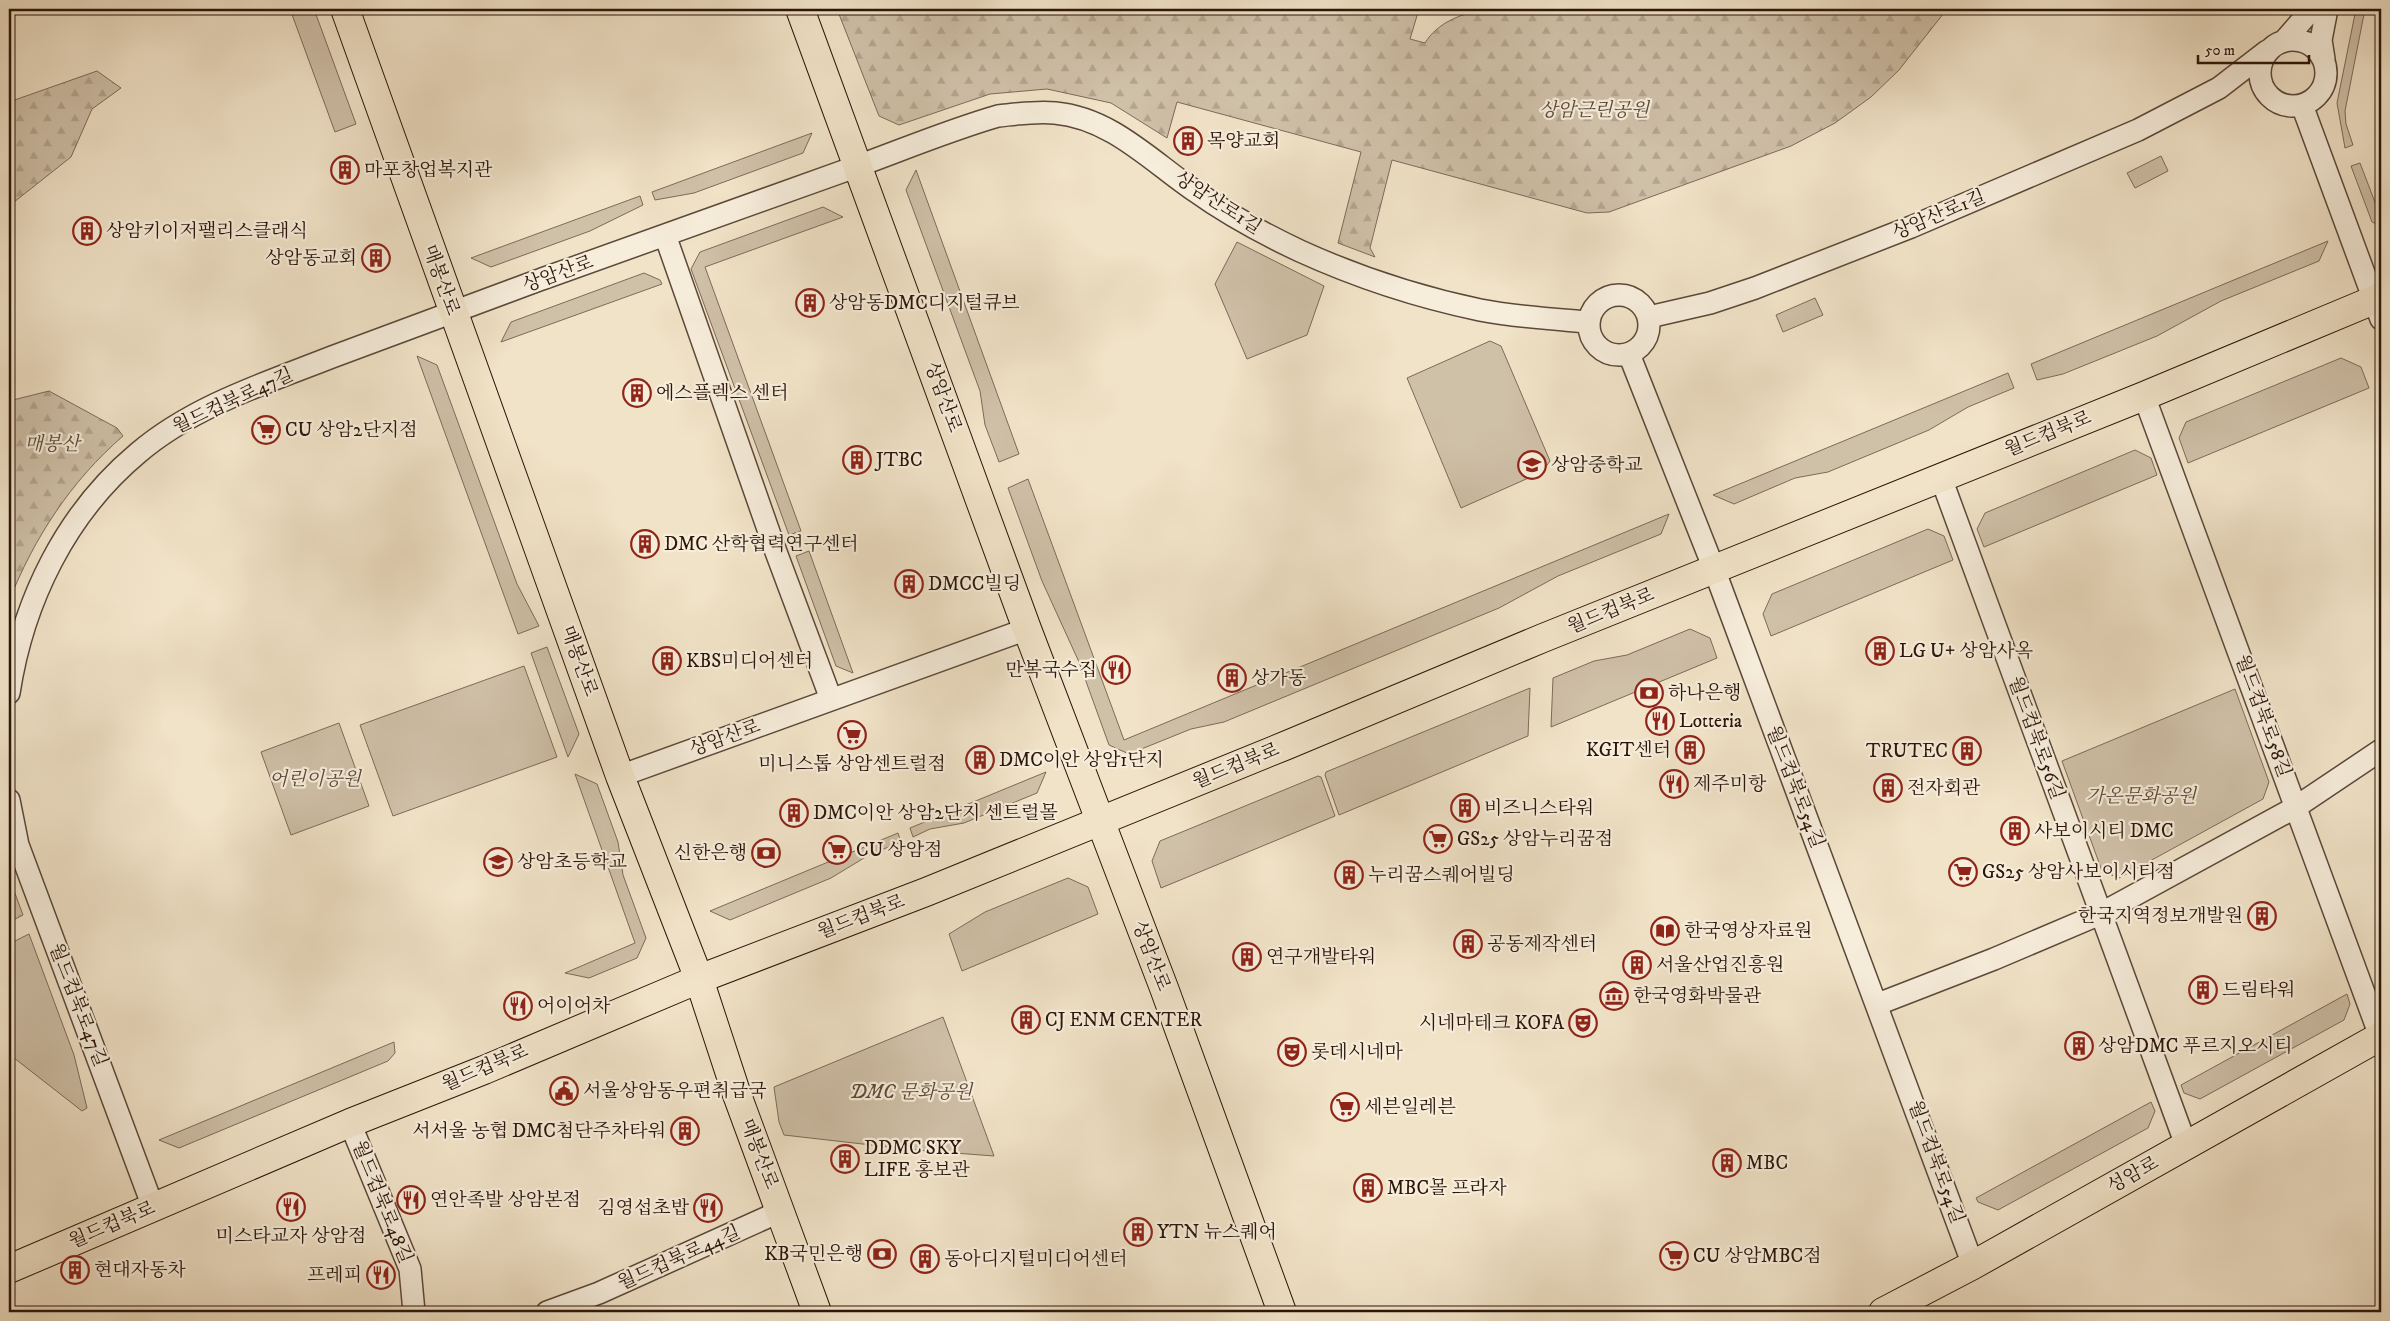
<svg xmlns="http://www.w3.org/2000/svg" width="2390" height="1321" font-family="'IM FELL DW Pica','Noto Serif KR',serif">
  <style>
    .green { fill: #cfc0a8; stroke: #7d6a58 }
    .forest { fill: url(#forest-firs); stroke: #7d6a58 }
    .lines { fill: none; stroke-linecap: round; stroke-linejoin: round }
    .minor-casing { stroke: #5c4839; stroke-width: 24 }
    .major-casing { stroke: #2b1509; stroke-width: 30 }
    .minor { stroke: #f6eddb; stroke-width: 21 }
    .major { stroke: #f1e3c8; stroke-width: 28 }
    .labels { text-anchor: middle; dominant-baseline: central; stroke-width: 4.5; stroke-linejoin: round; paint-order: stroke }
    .park-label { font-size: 19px; font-style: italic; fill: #5c4839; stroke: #f6eddb }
    .poi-label { font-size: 19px; fill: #2b1509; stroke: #f6eddb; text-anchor: start }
    .street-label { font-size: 19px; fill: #2b1509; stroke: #f6eddb }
  </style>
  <defs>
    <pattern id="forest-firs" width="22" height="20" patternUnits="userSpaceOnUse" patternTransform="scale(1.25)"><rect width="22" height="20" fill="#cfc0a8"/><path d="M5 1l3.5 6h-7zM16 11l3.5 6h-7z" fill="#b2a48f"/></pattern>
  </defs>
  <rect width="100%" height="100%" fill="#f1e3c8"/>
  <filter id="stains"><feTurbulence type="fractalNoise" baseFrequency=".004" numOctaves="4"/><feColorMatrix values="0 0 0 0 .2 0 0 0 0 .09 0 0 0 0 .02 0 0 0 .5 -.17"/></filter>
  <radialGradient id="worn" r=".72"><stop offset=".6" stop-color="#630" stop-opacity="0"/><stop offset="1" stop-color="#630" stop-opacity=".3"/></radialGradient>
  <path class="green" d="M 290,9 L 314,9 L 356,124 L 335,132 Z
    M 2356,9 L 2365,9 L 2345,111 L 2346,124 L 2353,145 L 2345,148 L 2337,103 Z
    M 812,133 L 803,153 L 694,193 L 655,200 L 652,192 Z
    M 2161,156 L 2168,171 L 2135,188 L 2127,173 Z
    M 2360,163 L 2381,218 L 2381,226 L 2372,222 L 2351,166 Z
    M 916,170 L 1019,454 L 999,462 L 985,425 L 980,391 L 906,190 Z
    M 640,196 L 643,205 L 590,231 L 491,267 L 471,258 Z
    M 823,207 L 843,217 L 705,267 L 801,531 L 789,535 L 691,269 L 700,252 Z
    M 2328,241 L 2319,261 L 2221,301 L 2157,336 L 2063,374 L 2037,380 L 2031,364 Z
    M 1237,242 L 1324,286 L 1307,335 L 1247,359 L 1215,284 Z
    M 644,273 L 660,280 L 662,284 L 501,342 L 511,322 Z
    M 1815,298 L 1823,315 L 1783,332 L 1776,315 Z
    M 1490,341 L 1501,346 L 1550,461 L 1542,472 L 1461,508 L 1407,378 Z
    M 417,356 L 437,365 L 517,584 L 539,626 L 518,634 Z
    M 2341,358 L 2361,367 L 2369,388 L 2188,463 L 2179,438 L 2186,422 Z
    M 2008,373 L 2014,388 L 1968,407 L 1929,430 L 1828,472 L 1795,478 L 1734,504 L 1713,495 Z
    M 2135,450 L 2151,458 L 2157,475 L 1984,547 L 1977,529 L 1985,513 Z
    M 1028,479 L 1124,740 L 1669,514 L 1661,534 L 1558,576 L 1499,608 L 1224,722 L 1191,729 L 1129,754 L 1109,745 L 1079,662 L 1042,581 L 1008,488 Z
    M 1928,529 L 1944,536 L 1953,560 L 1771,636 L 1763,614 L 1772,594 Z
    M 809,551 L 853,673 L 836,666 L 796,556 Z
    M 1690,629 L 1710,638 L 1717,658 L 1551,727 L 1553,678 L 1594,661 L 1627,655 Z
    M 547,647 L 579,734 L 568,757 L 531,653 Z
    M 524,666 L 557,757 L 393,816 L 360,725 Z
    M 1530,688 L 1528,736 L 1339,815 L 1325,775 L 1326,772 Z
    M 2235,689 L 2269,782 L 2263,799 L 2119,878 L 2102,871 L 2062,761 Z
    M 339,723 L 369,806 L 291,835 L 261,752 Z
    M 1046,772 L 1037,793 L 964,823 L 930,829 L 913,837 L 910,828 Z
    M 575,774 L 597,784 L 618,842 L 623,875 L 646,938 L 637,958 L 589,978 L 565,973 L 635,943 Z
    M 1318,776 L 1321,777 L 1335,816 L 1161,888 L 1152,861 L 1160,841 Z
    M 898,833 L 901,842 L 869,855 L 831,878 L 730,920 L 710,911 Z
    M 1068,878 L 1088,887 L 1098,914 L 962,971 L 949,934 L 985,912 Z
    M 29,934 L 74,1055 L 87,1108 L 82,1111 L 9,1054 L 9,944 Z
    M 2347,994 L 2350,1004 L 2344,1020 L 2200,1099 L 2184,1093 L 2181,1085 Z
    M 943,1017 L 994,1156 L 915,1150 L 784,1135 L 779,1122 L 774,1087 Z
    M 394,1042 L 395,1053 L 388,1061 L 179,1148 L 159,1140 Z
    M 2151,1102 L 2155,1111 L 2148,1128 L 1998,1210 L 1978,1202 L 1976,1198 Z"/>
  <path class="forest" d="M 837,9 L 1419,9 L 1410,39 L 1425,43 C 1438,22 1461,14 1485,9 L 1947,9 L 1899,70 L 1871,97 L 1835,123 L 1791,146 L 1609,212 L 1587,213 L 1392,160 L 1370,248 L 1375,257 L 1338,243 L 1361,152 L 1177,102 L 1167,138 L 1111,103 L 1047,89 L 990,94 L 899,125 L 879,116 Z
    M 97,71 L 121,88 L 92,109 L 71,157 L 9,206 L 9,102 Z
    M 49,391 L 117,428 L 123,436 C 71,481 34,538 9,601 L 9,401 Z
    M 9,877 L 23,915 L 9,922 Z"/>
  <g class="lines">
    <defs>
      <path id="minor" d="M2260 73a33 33 0 1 1 66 0a33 33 0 1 1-66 0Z
        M 2285,40 L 2312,9
        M 2324,59 L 2321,40 L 2327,9
        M 2302,105 L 2381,319
        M 665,235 L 776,552 L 831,699
        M1589 325a30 30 0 1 1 60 0a30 30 0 1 1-60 0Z
        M 1649,317 L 1710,303 L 1755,288 L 1911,227 L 2138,130 L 2219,88 L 2267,51
        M 1629,354 L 1714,569 L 1973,1265
        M 2144,396 L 2380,1036
        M 1941,478 L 2186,1145
        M 9,693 C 23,601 66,513 138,453 C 193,406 266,383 332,357 C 402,331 472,305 542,279 C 643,243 744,207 844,171 C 895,153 946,131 998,116 C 1017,114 1036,111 1055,113 C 1111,118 1151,161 1195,191 C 1227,214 1264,234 1300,251 C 1357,277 1418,297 1480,310 C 1515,317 1553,319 1589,322
        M 620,776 L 1027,629
        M 9,800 L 18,845 L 153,1207
        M 1878,1004 L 1994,959 L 2100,914 L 2296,807 L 2381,750
        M 350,1123 L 410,1269 L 414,1312
        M 547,1312 L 599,1293 L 781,1211"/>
      <path id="major" d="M 345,9 L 620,776 L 699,979 L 736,1092 L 817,1312
        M 800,9 L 1027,629 L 1164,988 L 1282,1312
        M 9,1269 L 350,1123 L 484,1070 L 699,979 L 926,892 L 1287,745 L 1543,638 L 2144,396 L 2381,297
        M 1883,1312 L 1973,1265 L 2381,1036"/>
    </defs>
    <use href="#minor" class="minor-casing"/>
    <use href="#major" class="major-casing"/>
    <use href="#minor" class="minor"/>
    <use href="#major" class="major"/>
  </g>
  <defs>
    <symbol id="building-ring" viewBox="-11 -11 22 22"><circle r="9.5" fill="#f6eddb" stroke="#8f2418" stroke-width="1.5"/><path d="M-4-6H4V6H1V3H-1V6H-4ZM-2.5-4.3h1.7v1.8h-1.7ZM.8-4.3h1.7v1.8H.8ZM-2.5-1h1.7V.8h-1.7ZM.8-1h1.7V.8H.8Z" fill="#8f2418"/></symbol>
    <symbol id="supermarket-ring" viewBox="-11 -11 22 22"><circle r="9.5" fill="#f6eddb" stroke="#8f2418" stroke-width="1.5"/><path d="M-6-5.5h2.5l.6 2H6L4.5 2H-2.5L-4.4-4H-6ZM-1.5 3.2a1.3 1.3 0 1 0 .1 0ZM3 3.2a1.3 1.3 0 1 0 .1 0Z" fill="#8f2418"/></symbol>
    <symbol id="school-ring" viewBox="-11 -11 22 22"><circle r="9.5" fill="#f6eddb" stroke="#8f2418" stroke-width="1.5"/><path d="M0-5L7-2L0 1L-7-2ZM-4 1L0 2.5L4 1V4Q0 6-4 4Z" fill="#8f2418"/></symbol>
    <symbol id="restaurant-ring" viewBox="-11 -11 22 22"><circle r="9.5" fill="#f6eddb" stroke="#8f2418" stroke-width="1.5"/><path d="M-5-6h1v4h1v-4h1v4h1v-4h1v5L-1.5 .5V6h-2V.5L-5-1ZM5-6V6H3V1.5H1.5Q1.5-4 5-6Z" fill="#8f2418"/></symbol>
    <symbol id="bank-ring" viewBox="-11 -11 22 22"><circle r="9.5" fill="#f6eddb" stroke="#8f2418" stroke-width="1.5"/><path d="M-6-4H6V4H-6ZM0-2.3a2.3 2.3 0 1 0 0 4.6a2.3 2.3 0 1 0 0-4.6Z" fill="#8f2418"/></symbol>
    <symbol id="library-ring" viewBox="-11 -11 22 22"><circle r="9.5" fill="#f6eddb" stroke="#8f2418" stroke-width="1.5"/><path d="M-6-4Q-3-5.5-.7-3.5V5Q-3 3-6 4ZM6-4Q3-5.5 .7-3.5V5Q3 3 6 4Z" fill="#8f2418"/></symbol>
    <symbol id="museum-ring" viewBox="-11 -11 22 22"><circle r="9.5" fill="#f6eddb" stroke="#8f2418" stroke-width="1.5"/><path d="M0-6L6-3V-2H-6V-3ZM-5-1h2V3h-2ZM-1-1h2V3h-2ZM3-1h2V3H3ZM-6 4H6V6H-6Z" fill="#8f2418"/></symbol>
    <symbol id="theatre-ring" viewBox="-11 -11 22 22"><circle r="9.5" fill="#f6eddb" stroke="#8f2418" stroke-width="1.5"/><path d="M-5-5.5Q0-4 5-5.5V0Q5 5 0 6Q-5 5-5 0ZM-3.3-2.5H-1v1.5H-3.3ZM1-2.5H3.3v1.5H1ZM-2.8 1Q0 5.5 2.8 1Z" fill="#8f2418"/></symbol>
    <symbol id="civic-ring" viewBox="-11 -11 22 22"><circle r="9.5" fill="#f6eddb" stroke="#8f2418" stroke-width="1.5"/><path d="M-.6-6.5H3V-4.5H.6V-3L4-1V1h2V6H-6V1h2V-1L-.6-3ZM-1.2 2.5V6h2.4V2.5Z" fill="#8f2418"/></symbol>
  </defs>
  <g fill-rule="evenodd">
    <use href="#building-ring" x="1172" y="125" width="32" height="32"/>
    <use href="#building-ring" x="329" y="154" width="32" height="32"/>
    <use href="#building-ring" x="71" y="215" width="32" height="32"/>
    <use href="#building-ring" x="360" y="242" width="32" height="32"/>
    <use href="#building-ring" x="794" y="287" width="32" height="32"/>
    <use href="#building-ring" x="621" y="377" width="32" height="32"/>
    <use href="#supermarket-ring" x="250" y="414" width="32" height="32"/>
    <use href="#building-ring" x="841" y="444" width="32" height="32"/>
    <use href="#school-ring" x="1516" y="449" width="32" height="32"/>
    <use href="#building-ring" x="629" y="528" width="32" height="32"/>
    <use href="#building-ring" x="893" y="568" width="32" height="32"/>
    <use href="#building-ring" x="1864" y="635" width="32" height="32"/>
    <use href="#building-ring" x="651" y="645" width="32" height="32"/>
    <use href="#restaurant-ring" x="1100" y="654" width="32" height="32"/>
    <use href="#building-ring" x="1216" y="662" width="32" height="32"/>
    <use href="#bank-ring" x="1633" y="677" width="32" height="32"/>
    <use href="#restaurant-ring" x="1644" y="705" width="32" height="32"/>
    <use href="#supermarket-ring" x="836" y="719" width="32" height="32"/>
    <use href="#building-ring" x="1674" y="734" width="32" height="32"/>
    <use href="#building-ring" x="1951" y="735" width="32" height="32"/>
    <use href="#building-ring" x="964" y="744" width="32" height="32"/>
    <use href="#restaurant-ring" x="1658" y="768" width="32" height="32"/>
    <use href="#building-ring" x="1872" y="772" width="32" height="32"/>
    <use href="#building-ring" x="1449" y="792" width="32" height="32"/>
    <use href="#building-ring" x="778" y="797" width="32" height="32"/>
    <use href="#building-ring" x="1999" y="815" width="32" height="32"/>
    <use href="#supermarket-ring" x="1422" y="823" width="32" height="32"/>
    <use href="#supermarket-ring" x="821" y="834" width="32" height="32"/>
    <use href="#bank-ring" x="750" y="837" width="32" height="32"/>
    <use href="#school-ring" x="482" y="846" width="32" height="32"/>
    <use href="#supermarket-ring" x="1947" y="856" width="32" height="32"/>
    <use href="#building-ring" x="1333" y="859" width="32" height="32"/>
    <use href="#building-ring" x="2246" y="900" width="32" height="32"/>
    <use href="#library-ring" x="1649" y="915" width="32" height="32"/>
    <use href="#building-ring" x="1452" y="928" width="32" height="32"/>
    <use href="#building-ring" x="1231" y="941" width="32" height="32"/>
    <use href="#building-ring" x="1621" y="949" width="32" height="32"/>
    <use href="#building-ring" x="2187" y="974" width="32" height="32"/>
    <use href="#museum-ring" x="1598" y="980" width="32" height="32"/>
    <use href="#restaurant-ring" x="502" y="990" width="32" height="32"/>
    <use href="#building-ring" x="1010" y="1004" width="32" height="32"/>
    <use href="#theatre-ring" x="1567" y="1007" width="32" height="32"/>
    <use href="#building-ring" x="2063" y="1030" width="32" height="32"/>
    <use href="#theatre-ring" x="1276" y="1036" width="32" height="32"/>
    <use href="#civic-ring" x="548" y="1075" width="32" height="32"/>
    <use href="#supermarket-ring" x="1329" y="1091" width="32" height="32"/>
    <use href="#building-ring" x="669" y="1115" width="32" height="32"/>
    <use href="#building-ring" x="829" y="1143" width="32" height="32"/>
    <use href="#building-ring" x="1711" y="1147" width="32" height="32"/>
    <use href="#building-ring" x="1352" y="1172" width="32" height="32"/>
    <use href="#restaurant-ring" x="395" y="1184" width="32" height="32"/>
    <use href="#restaurant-ring" x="275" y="1191" width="32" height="32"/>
    <use href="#restaurant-ring" x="692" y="1192" width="32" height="32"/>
    <use href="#building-ring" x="1122" y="1216" width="32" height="32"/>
    <use href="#bank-ring" x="866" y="1238" width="32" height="32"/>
    <use href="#supermarket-ring" x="1658" y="1240" width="32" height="32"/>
    <use href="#building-ring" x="909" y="1243" width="32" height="32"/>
    <use href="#building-ring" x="59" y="1254" width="32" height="32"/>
    <use href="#restaurant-ring" x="365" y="1259" width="32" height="32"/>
  </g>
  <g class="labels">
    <g class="park-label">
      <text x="1594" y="110">상암근린공원</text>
      <text x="52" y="444">매봉산</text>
      <text x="315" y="779">어린이공원</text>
      <text x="2141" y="796">가온문화공원</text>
      <text x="911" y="1092">DMC 문화공원</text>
    </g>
    <g class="poi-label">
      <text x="1207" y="141">목양교회</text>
      <text x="364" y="170">마포창업복지관</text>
      <text x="106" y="231">상암키이저팰리스클래식</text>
      <text x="357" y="258" text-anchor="end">상암동교회</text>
      <text x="829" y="303">상암동DMC디지털큐브</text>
      <text x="656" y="393">에스플렉스 센터</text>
      <text x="285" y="430">CU 상암2단지점</text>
      <text x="876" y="460">JTBC</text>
      <text x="1551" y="465">상암중학교</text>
      <text x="664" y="544">DMC 산학협력연구센터</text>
      <text x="928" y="584">DMCC빌딩</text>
      <text x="1899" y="651">LG U+ 상암사옥</text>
      <text x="686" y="661">KBS미디어센터</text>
      <text x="1097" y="670" text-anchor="end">만복국수집</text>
      <text x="1251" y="678">상가동</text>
      <text x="1668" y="693">하나은행</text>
      <text x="1679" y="721">Lotteria</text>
      <text x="1671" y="750" text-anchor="end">KGIT센터</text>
      <text x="1948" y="751" text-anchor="end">TRUTEC</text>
      <text x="999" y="760">DMC이안 상암1단지</text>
      <text x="852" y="764" text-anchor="middle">미니스톱 상암센트럴점</text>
      <text x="1693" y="784">제주미항</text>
      <text x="1907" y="788">전자회관</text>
      <text x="1484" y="808">비즈니스타워</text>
      <text x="813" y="813">DMC이안 상암2단지 센트럴몰</text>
      <text x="2034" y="831">사보이시티 DMC</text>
      <text x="1457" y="839">GS25 상암누리꿈점</text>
      <text x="856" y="850">CU 상암점</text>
      <text x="747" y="853" text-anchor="end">신한은행</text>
      <text x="517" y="862">상암초등학교</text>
      <text x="1982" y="872">GS25 상암사보이시티점</text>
      <text x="1368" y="875">누리꿈스퀘어빌딩</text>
      <text x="2243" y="916" text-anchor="end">한국지역정보개발원</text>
      <text x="1684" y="931">한국영상자료원</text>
      <text x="1487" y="944">공동제작센터</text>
      <text x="1266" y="957">연구개발타워</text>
      <text x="1656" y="965">서울산업진흥원</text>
      <text x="2222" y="990">드림타워</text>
      <text x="1633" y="996">한국영화박물관</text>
      <text x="537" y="1006">어이어차</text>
      <text x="1045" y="1020">CJ ENM CENTER</text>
      <text x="1564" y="1023" text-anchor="end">시네마테크 KOFA</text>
      <text x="2098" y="1046">상암DMC 푸르지오시티</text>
      <text x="1311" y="1052">롯데시네마</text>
      <text x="583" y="1091">서울상암동우편취급국</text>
      <text x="1364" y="1107">세븐일레븐</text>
      <text x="666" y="1131" text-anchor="end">서서울 농협 DMC첨단주차타워</text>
      <text x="864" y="1148">DDMC SKY<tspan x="864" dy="22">LIFE 홍보관</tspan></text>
      <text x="1746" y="1163">MBC</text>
      <text x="1387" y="1188">MBC몰 프라자</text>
      <text x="430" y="1200">연안족발 상암본점</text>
      <text x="689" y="1208" text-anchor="end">김영섭초밥</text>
      <text x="1157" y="1232">YTN 뉴스퀘어</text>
      <text x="291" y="1236" text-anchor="middle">미스타교자 상암점</text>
      <text x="863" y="1254" text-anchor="end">KB국민은행</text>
      <text x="1693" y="1256">CU 상암MBC점</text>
      <text x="944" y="1259">동아디지털미디어센터</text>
      <text x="94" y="1270">현대자동차</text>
      <text x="362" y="1275" text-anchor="end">프레피</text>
    </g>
    <g class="street-label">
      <text transform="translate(1218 203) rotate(33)">상암산로1길</text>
      <text transform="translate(1939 215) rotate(-23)">상암산로1길</text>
      <text transform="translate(558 274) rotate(-20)">상암산로</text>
      <text transform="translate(441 280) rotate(70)">매봉산로</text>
      <text transform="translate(943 397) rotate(70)">상암산로</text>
      <text transform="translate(233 401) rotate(-25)">월드컵북로47길</text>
      <text transform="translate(2048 434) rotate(-22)">월드컵북로</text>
      <text transform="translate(1611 611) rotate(-22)">월드컵북로</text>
      <text transform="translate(579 661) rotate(70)">매봉산로</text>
      <text transform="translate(2263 716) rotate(70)">월드컵북로58길</text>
      <text transform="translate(725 738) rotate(-20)">상암산로</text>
      <text transform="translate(2036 738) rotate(70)">월드컵북로56길</text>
      <text transform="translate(1236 766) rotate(-22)">월드컵북로</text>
      <text transform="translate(1795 787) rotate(69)">월드컵북로54길</text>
      <text transform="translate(861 917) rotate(-21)">월드컵북로</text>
      <text transform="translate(1151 956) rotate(69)">상암산로</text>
      <text transform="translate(78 1005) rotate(69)">월드컵북로47길</text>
      <text transform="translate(485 1068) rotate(-23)">월드컵북로</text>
      <text transform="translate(759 1154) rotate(69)">매봉산로</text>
      <text transform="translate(1936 1162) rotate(70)">월드컵북로54길</text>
      <text transform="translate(2133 1175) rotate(-29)">성암로</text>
      <text transform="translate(382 1202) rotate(68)">월드컵북로48길</text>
      <text transform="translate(112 1225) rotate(-23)">월드컵북로</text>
      <text transform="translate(679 1258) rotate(-24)">월드컵북로44길</text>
    </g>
  </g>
  <rect width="2390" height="1321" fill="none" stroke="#f1e3c8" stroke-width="30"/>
  <rect x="10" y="10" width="2370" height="1301" fill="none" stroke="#2b1509" stroke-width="2.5"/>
  <rect x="15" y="15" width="2360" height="1291" fill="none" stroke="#2b1509"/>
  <path d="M2198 55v8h111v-8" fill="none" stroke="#2b1509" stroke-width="2.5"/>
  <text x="2205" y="55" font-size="15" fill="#2b1509" stroke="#f6eddb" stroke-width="4" paint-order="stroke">50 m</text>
  <rect width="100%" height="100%" filter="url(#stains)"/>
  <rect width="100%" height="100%" fill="url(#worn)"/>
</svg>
